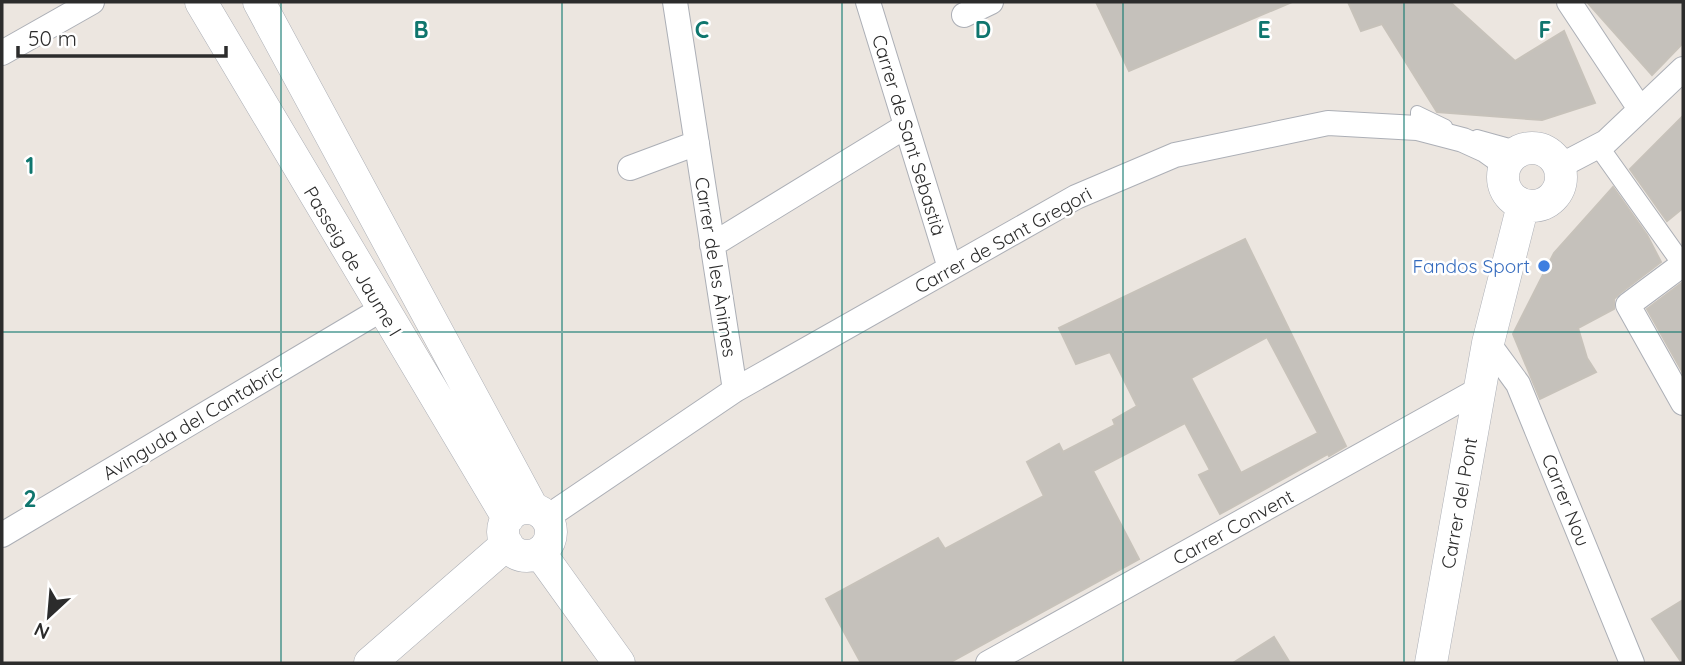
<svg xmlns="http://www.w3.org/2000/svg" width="1685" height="665" font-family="Quicksand,sans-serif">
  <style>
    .building { fill: #c5c1bb; stroke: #c7c2ba; stroke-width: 2; fill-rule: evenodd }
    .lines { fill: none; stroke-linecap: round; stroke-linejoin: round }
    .service-casing { stroke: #acafb6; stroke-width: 14 }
    .pedestrian-casing { stroke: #acafb6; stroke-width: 21 }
    .minor-casing { stroke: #acafb6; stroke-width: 26 }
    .tertiary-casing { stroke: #acafb6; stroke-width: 33 }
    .service { stroke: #fff; stroke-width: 12 }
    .pedestrian { stroke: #fff; stroke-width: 19 }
    .minor { stroke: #fff; stroke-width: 24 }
    .tertiary { stroke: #fff; stroke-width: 32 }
    .grid { fill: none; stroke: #0f766e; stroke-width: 2; stroke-opacity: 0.55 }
    .shop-dot { fill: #3f7fe0; stroke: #fff; stroke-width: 2.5 }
    .labels { text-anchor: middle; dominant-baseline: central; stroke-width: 5; stroke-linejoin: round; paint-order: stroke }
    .street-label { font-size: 19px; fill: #2c2c2c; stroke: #fff }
    .shop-label { font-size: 19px; fill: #366cbe; stroke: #fff; text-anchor: end }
    .grid-label { font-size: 23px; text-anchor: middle; font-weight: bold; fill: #0f766e; stroke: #fff; stroke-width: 5; stroke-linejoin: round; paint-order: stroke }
  </style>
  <rect width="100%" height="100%" fill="#ece6e0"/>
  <path class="building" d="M 1096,2 L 1292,2 L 1129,71 Z
    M 1348,2 L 1450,2 L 1515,61 L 1564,31 L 1595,103 L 1542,120 L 1437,112 L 1382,24 L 1361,31 Z
    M 1587,2 L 1683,2 L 1683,43 L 1652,75 Z
    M 1683,116 L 1683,208 L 1667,221 L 1630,169 Z
    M 1613,187 L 1647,235 L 1661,262 L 1619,294 L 1614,299 L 1614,309 L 1578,328 L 1587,358 L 1596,372 L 1540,399 L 1513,334 L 1554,253 Z
    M 1245,239 L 1346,446 L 1329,456 L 1328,454 L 1220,514 L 1199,475 L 1210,470 L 1185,423 L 1093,471 L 1139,559 L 949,663 L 861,663 L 826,599 L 938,538 L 945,549 L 1044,496 L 1027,462 L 1059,444 L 1063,452 L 1115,425 L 1113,420 L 1137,406 L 1110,352 L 1076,364 L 1059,328 ZM 1267,337 L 1318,433 L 1241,473 L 1191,378 Z
    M 1683,282 L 1683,373 L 1647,309 Z
    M 1683,600 L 1683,663 L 1682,663 L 1652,619 Z
    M 1274,637 L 1290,663 L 1233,663 Z"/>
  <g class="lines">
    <defs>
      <path id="service" d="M 1417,128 L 1417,112 L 1446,126
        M 1477,136 L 1524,149"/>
      <path id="pedestrian" d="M 1599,147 L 1683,265"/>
      <path id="minor" d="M 675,2 L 735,390
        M 868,2 L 950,268
        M 1569,2 L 1640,109
        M 964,15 L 991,2
        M 2,53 L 92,2
        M 1560,166 L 1606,142 L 1683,69
        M 630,168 L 697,143
        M 712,245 L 906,126
        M 1683,264 L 1628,305 L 1683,403
        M 1488,343 L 1518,384 L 1632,663
        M 546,518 L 735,390 L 1076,197 L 1175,155 L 1328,123 L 1417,128 L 1463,140 L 1485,150 L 1506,165
        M 2,535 L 382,309
        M 988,663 L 1478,390"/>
      <path id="tertiary" d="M 201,2 L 508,518
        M 259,2 L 533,509
        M1503 177a29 29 0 1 1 58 0a29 29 0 1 1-58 0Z
        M503 532a24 24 0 1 1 48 0a24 24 0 1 1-48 0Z
        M 540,553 L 619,663
        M 370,663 L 507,544
        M 1431,663 L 1488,343 L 1523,205"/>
    </defs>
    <use href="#service" class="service-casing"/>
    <use href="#pedestrian" class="pedestrian-casing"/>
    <use href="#minor" class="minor-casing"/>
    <use href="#tertiary" class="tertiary-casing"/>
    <use href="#service" class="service"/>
    <use href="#pedestrian" class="pedestrian"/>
    <use href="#minor" class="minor"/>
    <use href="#tertiary" class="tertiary"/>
  </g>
  <path class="grid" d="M 281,2 L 281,663M 562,2 L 562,663M 842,2 L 842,663M 1123,2 L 1123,663M 1404,2 L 1404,663M 2,332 L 1683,332"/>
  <circle class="shop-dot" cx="1544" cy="266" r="7"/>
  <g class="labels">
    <g class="street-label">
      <text transform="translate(909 135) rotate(73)">Carrer de Sant Sebastià</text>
      <text transform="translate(1003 240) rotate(-29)">Carrer de Sant Gregori</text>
      <text transform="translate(353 261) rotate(59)">Passeig de Jaume I</text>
      <text transform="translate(716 267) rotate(81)">Carrer de les Ànimes</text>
      <text transform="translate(192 422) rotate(-31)">Avinguda del Cantabric</text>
      <text transform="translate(1566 500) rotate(68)">Carrer Nou</text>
      <text transform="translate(1459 503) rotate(-80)">Carrer del Pont</text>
      <text transform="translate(1233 527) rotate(-29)">Carrer Convent</text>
    </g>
    <g class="shop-label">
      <text x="1530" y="266">Fandos Sport</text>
    </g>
  </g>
  <g class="grid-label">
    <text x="421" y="38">B</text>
    <text x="702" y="38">C</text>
    <text x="983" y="38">D</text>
    <text x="1264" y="38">E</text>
    <text x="1545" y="38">F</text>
    <text x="30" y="174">1</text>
    <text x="30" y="507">2</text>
  </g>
  <rect width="1685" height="665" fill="none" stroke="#2c2c2c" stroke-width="7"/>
  <g transform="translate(49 616) rotate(206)" stroke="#ffffff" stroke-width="5" paint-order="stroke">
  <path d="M0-5L12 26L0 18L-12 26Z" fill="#2c2c2c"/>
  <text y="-10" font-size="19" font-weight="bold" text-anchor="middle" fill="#2c2c2c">N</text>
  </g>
  <path d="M18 46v10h208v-10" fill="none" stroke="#2c2c2c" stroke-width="3.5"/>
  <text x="28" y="46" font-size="21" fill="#2c2c2c" stroke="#ffffff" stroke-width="5" paint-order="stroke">50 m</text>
</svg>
